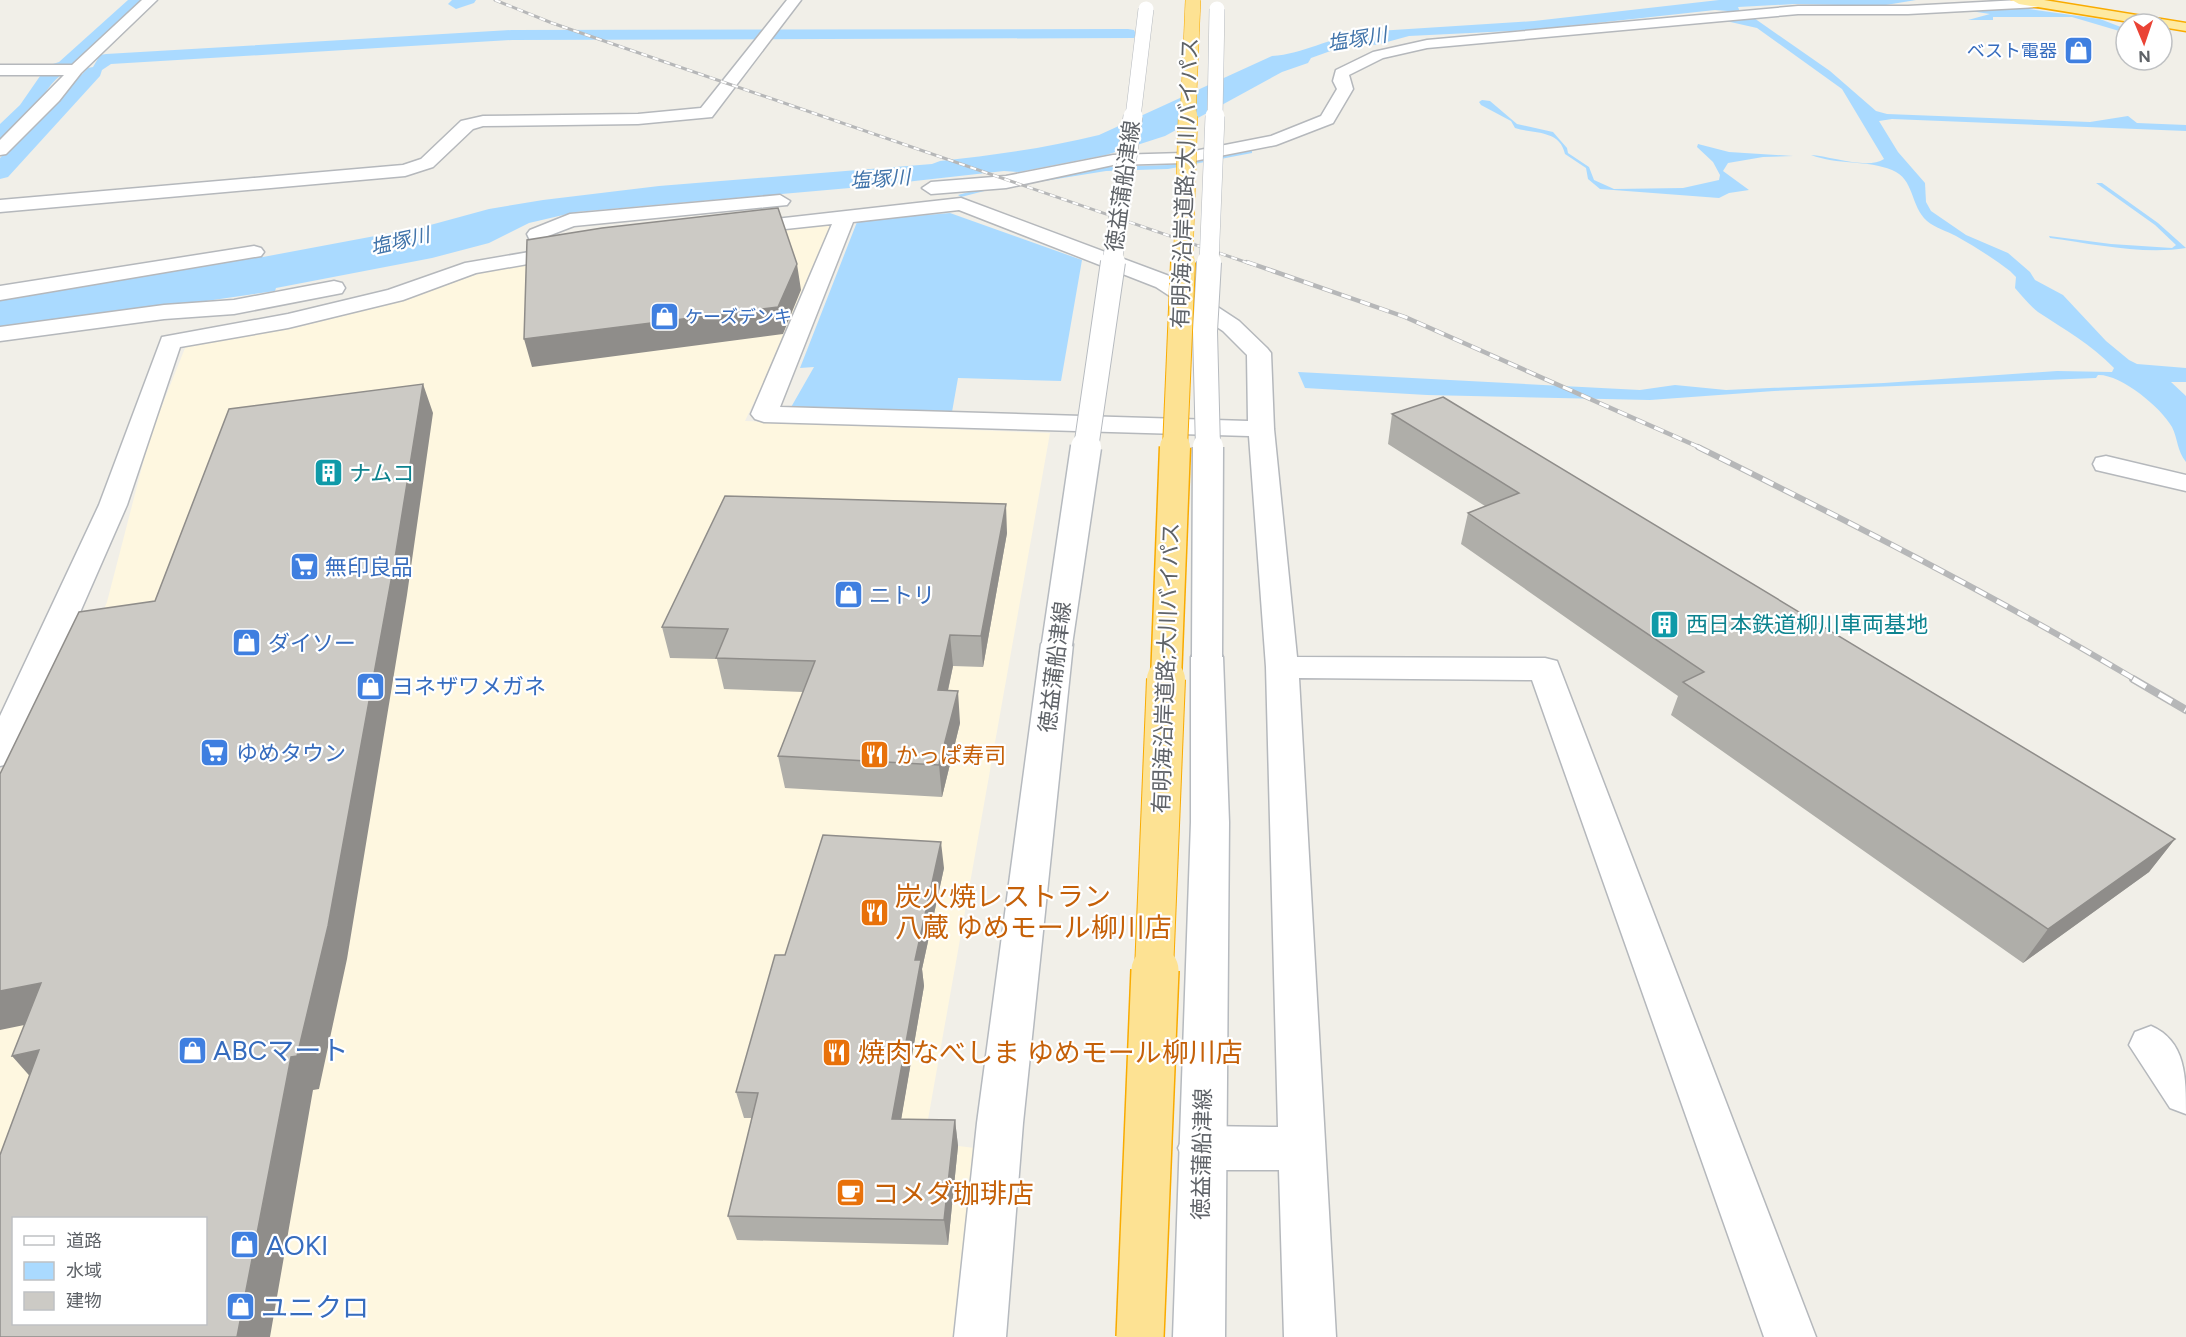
<svg xmlns="http://www.w3.org/2000/svg" width="2186" height="1337" font-family="Figtree,'Noto Sans JP',sans-serif">
  <style>
    .commercial { fill: #fef7e0; fill-rule: evenodd }
    .water { fill: #aadaff }
    .lines { fill: none; stroke-linecap: round; stroke-linejoin: round }
    .stream { fill: #aadaff; fill-rule: evenodd }
    .canal { fill: #aadaff; fill-rule: evenodd }
    .minor-casing { stroke: #b5b8bc; stroke-width: 3 }
    .secondary-casing { stroke: #b6babf; stroke-width: 3 }
    .trunk-casing { stroke: #f9ab00; stroke-width: 3 }
    .minor { fill: #fff; fill-rule: evenodd }
    .secondary { fill: #fff; fill-rule: evenodd }
    .trunk { fill: #feeaa1; fill-rule: evenodd }
    .rail-far3-casing { stroke: #b6b7b8; stroke-width: 3 }
    .rail-far2-casing { stroke: #b6b7b8; stroke-width: 4.5 }
    .rail-far1-casing { stroke: #b6b7b8; stroke-width: 6 }
    .rail-casing { stroke: #b6b7b8; stroke-width: 8 }
    .rail-far3 { stroke: #fff; stroke-width: 2; stroke-dasharray: 6; stroke-linecap: butt }
    .rail-far2 { stroke: #fff; stroke-width: 3; stroke-dasharray: 10; stroke-linecap: butt }
    .rail-far1 { stroke: #fff; stroke-width: 4; stroke-dasharray: 12; stroke-linecap: butt }
    .rail { stroke: #fff; stroke-width: 5; stroke-dasharray: 15; stroke-linecap: butt }
    .secondary-bridge-far3-casing { stroke: #b6babf; stroke-width: 16; stroke-linecap: butt }
    .secondary-bridge-far2-casing { stroke: #b6babf; stroke-width: 20; stroke-linecap: butt }
    .secondary-bridge-far1-casing { stroke: #b6babf; stroke-width: 26; stroke-linecap: butt }
    .secondary-bridge-casing { stroke: #b6babf; stroke-width: 33; stroke-linecap: butt }
    .motorway-bridge-far5-casing { stroke: #f9ab00; stroke-width: 16; stroke-linecap: butt }
    .motorway-bridge-far4-casing { stroke: #f9ab00; stroke-width: 20; stroke-linecap: butt }
    .motorway-bridge-far3-casing { stroke: #f9ab00; stroke-width: 26; stroke-linecap: butt }
    .motorway-bridge-far2-casing { stroke: #f9ab00; stroke-width: 33; stroke-linecap: butt }
    .motorway-bridge-far1-casing { stroke: #f9ab00; stroke-width: 40; stroke-linecap: butt }
    .motorway-bridge-casing { stroke: #f9ab00; stroke-width: 50; stroke-linecap: butt }
    .secondary-bridge-far3 { stroke: #fff; stroke-width: 15 }
    .secondary-bridge-far2 { stroke: #fff; stroke-width: 19 }
    .secondary-bridge-far1 { stroke: #fff; stroke-width: 24 }
    .secondary-bridge { stroke: #fff; stroke-width: 30 }
    .motorway-bridge-far5 { stroke: #fde293; stroke-width: 15 }
    .motorway-bridge-far4 { stroke: #fde293; stroke-width: 19 }
    .motorway-bridge-far3 { stroke: #fde293; stroke-width: 24 }
    .motorway-bridge-far2 { stroke: #fde293; stroke-width: 30 }
    .motorway-bridge-far1 { stroke: #fde293; stroke-width: 38 }
    .motorway-bridge { stroke: #fde293; stroke-width: 47 }
    .wall { fill: #afaea9 }
    .shaded-wall { fill: #8f8d8a }
    .building { fill: #cccac5; stroke: #8f8d8a; stroke-width: 1.5; fill-rule: evenodd }
    .labels { text-anchor: middle; dominant-baseline: central; stroke-width: 4.5; stroke-linejoin: round; paint-order: stroke }
    .far-shop-label { font-size: 18px; fill: #366cbe; stroke: #fff; text-anchor: end }
    .far-water-label { font-size: 20px; font-style: italic; fill: #4174aa; stroke: #fff }
    .street-label { font-size: 22px; fill: #5f6368; stroke: #fff }
    .culture-label { font-size: 22px; fill: #0d838f; stroke: #fff; text-anchor: start }
    .shop-label { font-size: 22px; fill: #366cbe; stroke: #fff; text-anchor: start }
    .food-label { font-size: 22px; fill: #c56008; stroke: #fff; text-anchor: start }
    .near-food-label { font-size: 27px; fill: #c56008; stroke: #fff; text-anchor: start }
    .near-shop-label { font-size: 27px; fill: #366cbe; stroke: #fff; text-anchor: start }
  </style>
  <rect width="100%" height="100%" fill="#f1efe8"/>
  <path class="commercial" d="M 840,222 L 745,421 L 1050,433 L 924,1142 L 984,1149 L 955,1337 L 0,1337 L 0,857 L 107,602 L 150,436 L 187,343 L 295,328 L 404,300 L 484,272 L 678,238 ZM 14,1218 L 206,1218 L 206,1324 L 14,1324 Z"/>
  <path class="water" d="M 1719,0 L 1916,0 L 1880,6 L 1795,4 L 1738,7 L 1740,12 L 1715,10 L 1532,30 L 1409,36 L 1376,45 L 1360,42 L 1350,44 L 1311,58 L 1308,63 L 1282,72 L 1165,136 L 1106,155 L 1019,172 L 1004,171 L 861,187 L 576,212 L 529,223 L 489,243 L 432,258 L 276,288 L 275,291 L 0,331 L 0,297 L 134,278 L 260,255 L 263,257 L 423,227 L 489,209 L 543,200 L 659,186 L 932,164 L 940,161 C 994,155 1047,148 1099,135 L 1272,56 C 1303,54 1330,38 1362,32 L 1534,21 Z
    M 2015,7 L 2100,19 L 2126,29 L 2126,33 L 2072,17 L 1993,17 L 1993,20 L 1968,20 L 1990,14 L 1964,10 Z
    M 1754,18 L 1830,71 L 1876,111 L 1887,114 L 2090,122 L 2128,116 L 2137,123 L 2186,125 L 2186,131 L 1892,119 L 1879,121 L 1898,152 L 1925,183 L 1926,202 L 1931,211 L 1966,235 L 2008,253 L 2030,272 L 2035,280 L 2063,295 L 2106,341 L 2129,360 L 2137,364 L 2186,368 L 2186,382 L 2171,382 L 2186,396 L 2186,462 C 2177,451 2178,439 2172,427 C 2161,407 2120,374 2098,375 L 2096,378 L 1774,391 L 1650,400 L 1427,395 L 1305,388 L 1298,372 L 1640,390 L 1675,385 L 1726,390 L 1884,383 L 2057,371 L 2112,372 L 2114,368 C 2091,344 2065,330 2038,312 C 2030,306 2022,296 2015,288 L 2016,277 L 2010,271 C 1993,258 1974,246 1956,236 C 1947,231 1935,228 1927,221 C 1910,206 1915,179 1892,170 C 1868,160 1837,165 1811,155 C 1830,156 1868,170 1884,159 L 1842,89 L 1757,28 L 1726,21 Z
    M 1482,100 L 1490,101 L 1517,124 L 1553,132 L 1567,148 L 1568,153 L 1589,167 L 1594,180 L 1614,189 L 1683,188 L 1719,180 L 1720,175 L 1713,162 L 1697,147 L 1698,144 L 1729,152 L 1793,156 L 1763,157 L 1728,163 L 1723,171 L 1749,190 L 1729,193 L 1719,198 L 1600,189 L 1588,179 L 1586,168 L 1565,154 C 1560,129 1533,134 1515,128 L 1511,121 L 1481,105 L 1479,102 Z
    M 2096,183 L 2102,183 L 2158,223 L 2186,248 C 2144,255 2093,244 2050,238 L 2049,236 L 2111,244 L 2172,248 L 2176,245 L 2155,225 Z
    M 950,213 L 1082,260 L 1061,381 L 958,378 L 952,412 L 790,409 L 814,367 L 800,368 L 857,222 L 912,214 L 915,216 Z"/>
  <g class="lines">
    <path class="stream" d="M 1250,150 L 1252,151 L 1252,153 L 1168,169 L 1106,171 L 1038,182 L 1035,180 L 1106,167 L 1168,165 Z
      M 994,185 L 997,187 L 996,188 L 961,197 L 958,195 Z"/>
    <path class="canal" d="M 128,0 L 145,0 L 71,70 C 40,80 35,132 0,141 L 0,124 L 20,105 L 47,66 L 59,62 Z
      M 452,0 L 476,0 L 474,3 L 456,9 L 448,4 Z
      M 1128,29 L 1134,30 L 1136,34 L 1134,38 L 512,40 L 111,64 L 102,70 L 100,76 L 8,177 L 0,179 L 0,158 L 88,68 L 93,67 L 100,55 L 106,54 L 512,30 Z"/>
    <defs>
      <path id="minor" d="M 142,0 L 157,0 L 81,73 L 59,101 L 6,154 L 0,155 L 0,140 L 64,75 L 0,75 L 0,65 L 72,65 Z
        M 787,0 L 801,0 L 712,117 L 638,124 L 483,126 L 473,129 L 433,167 L 405,176 L 0,212 L 0,200 L 403,165 L 421,159 L 461,121 L 483,116 L 638,114 L 701,108 Z
        M 2019,0 L 2042,0 L 2045,3 L 2038,7 L 1908,14 L 1798,14 L 1427,48 L 1383,58 L 1349,75 L 1353,89 L 1333,123 L 1276,145 L 1184,163 L 1113,165 L 1006,188 L 931,194 L 922,188 L 931,182 L 1006,176 L 1113,155 L 1184,153 L 1271,136 L 1321,116 L 1337,89 L 1333,81 L 1336,70 L 1373,52 L 1427,40 L 1798,6 L 1908,6 Z
        M 780,195 L 790,201 L 787,205 L 574,226 L 548,236 L 554,248 L 572,245 L 579,247 L 582,251 L 579,255 L 476,273 L 403,300 L 288,328 L 180,347 L 127,505 L 18,754 L 13,763 L 0,766 L 0,716 L 99,505 L 162,337 L 288,314 L 388,290 L 465,263 L 535,251 L 527,234 L 530,230 L 570,214 Z
        M 961,198 L 1172,277 L 1239,321 L 1267,348 L 1271,353 L 1274,429 L 1297,657 L 1545,658 L 1557,661 L 1816,1337 L 1764,1337 L 1532,680 L 1299,678 L 1336,1337 L 1284,1337 L 1279,1170 L 1202,1170 L 1185,1163 L 1178,1148 L 1185,1133 L 1202,1126 L 1278,1127 L 1266,667 L 1249,436 L 764,422 L 755,419 L 751,414 L 832,224 L 739,234 L 732,232 L 729,228 L 732,224 ZM 959,210 L 1156,287 L 1223,331 L 1247,355 L 1248,421 L 780,407 L 853,222 Z
        M 254,246 L 261,248 L 264,252 L 261,256 L 0,300 L 0,286 Z
        M 334,281 L 342,283 L 345,288 L 342,293 L 234,314 L 164,319 L 0,341 L 0,327 L 164,305 L 234,300 Z
        M 2106,456 L 2186,475 L 2186,491 L 2096,470 L 2093,464 L 2096,458 Z
        M 2151,1026 C 2186,1041 2186,1077 2186,1114 L 2170,1108 L 2129,1045 L 2135,1032 Z"/>
      <path id="secondary" d="M 1057,634 L 1068,637 L 1073,644 L 1023,1123 L 1006,1337 L 954,1337 L 977,1123 L 1041,644 L 1046,637 Z
        M 1207,647 L 1219,650 L 1223,657 L 1229,822 L 1225,1337 L 1173,1337 L 1191,822 L 1191,657 L 1195,650 Z"/>
      <path id="trunk" d="M 2012,0 L 2044,0 L 2186,23 L 2186,31 L 2162,27 L 2162,24 L 2142,24 L 2019,4 Z"/>
    </defs>
    <use href="#minor" class="minor-casing"/>
    <use href="#secondary" class="secondary-casing"/>
    <use href="#trunk" class="trunk-casing"/>
    <use href="#minor" class="minor"/>
    <use href="#secondary" class="secondary"/>
    <use href="#trunk" class="trunk"/>
    <defs>
      <path id="rail-far3" d="M 495,0 L 552,23 L 1251,264"/>
      <path id="rail-far2" d="M 1247,262 L 1405,317 L 1701,448"/>
      <path id="rail-far1" d="M 1698,447 C 1846,520 1993,595 2136,680"/>
      <path id="rail" d="M 2133,679 L 2186,710"/>
    </defs>
    <use href="#rail-far3" class="rail-far3-casing"/>
    <use href="#rail-far2" class="rail-far2-casing"/>
    <use href="#rail-far1" class="rail-far1-casing"/>
    <use href="#rail" class="rail-casing"/>
    <use href="#rail-far3" class="rail-far3"/>
    <use href="#rail-far2" class="rail-far2"/>
    <use href="#rail-far1" class="rail-far1"/>
    <use href="#rail" class="rail"/>
    <defs>
      <path id="secondary-bridge-far3" d="M 1133,117 L 1146,9
        M 1215,117 L 1217,9"/>
      <path id="secondary-bridge-far2" d="M 1112,264 L 1133,116
        M 1209,264 L 1215,116"/>
      <path id="secondary-bridge-far1" d="M 1086,448 L 1113,262
        M 1208,448 L 1205,331 L 1209,262"/>
      <path id="secondary-bridge" d="M 1057,644 L 1086,447
        M 1207,657 L 1208,447"/>
      <path id="motorway-bridge-far5" d="M 1188,117 L 1193,0"/>
      <path id="motorway-bridge-far4" d="M 1183,264 L 1188,116"/>
      <path id="motorway-bridge-far3" d="M 1175,448 L 1183,262"/>
      <path id="motorway-bridge-far2" d="M 1166,680 L 1175,447"/>
      <path id="motorway-bridge-far1" d="M 1154,971 L 1166,679"/>
      <path id="motorway-bridge" d="M 1140,1337 L 1155,970"/>
    </defs>
    <use href="#secondary-bridge-far3" class="secondary-bridge-far3-casing"/>
    <use href="#secondary-bridge-far2" class="secondary-bridge-far2-casing"/>
    <use href="#secondary-bridge-far1" class="secondary-bridge-far1-casing"/>
    <use href="#secondary-bridge" class="secondary-bridge-casing"/>
    <use href="#motorway-bridge-far5" class="motorway-bridge-far5-casing"/>
    <use href="#motorway-bridge-far4" class="motorway-bridge-far4-casing"/>
    <use href="#motorway-bridge-far3" class="motorway-bridge-far3-casing"/>
    <use href="#motorway-bridge-far2" class="motorway-bridge-far2-casing"/>
    <use href="#motorway-bridge-far1" class="motorway-bridge-far1-casing"/>
    <use href="#motorway-bridge" class="motorway-bridge-casing"/>
    <use href="#secondary-bridge-far3" class="secondary-bridge-far3"/>
    <use href="#secondary-bridge-far2" class="secondary-bridge-far2"/>
    <use href="#secondary-bridge-far1" class="secondary-bridge-far1"/>
    <use href="#secondary-bridge" class="secondary-bridge"/>
    <use href="#motorway-bridge-far5" class="motorway-bridge-far5"/>
    <use href="#motorway-bridge-far4" class="motorway-bridge-far4"/>
    <use href="#motorway-bridge-far3" class="motorway-bridge-far3"/>
    <use href="#motorway-bridge-far2" class="motorway-bridge-far2"/>
    <use href="#motorway-bridge-far1" class="motorway-bridge-far1"/>
    <use href="#motorway-bridge" class="motorway-bridge"/>
  </g>
  <path class="wall" d="M 1392,414 L 2175,839 L 2149,872 L 2023,963 L 1671,715 L 1678,696 L 1461,544 L 1468,513 L 1485,506 L 1388,444 Z
    M 1007,533 L 983,667 L 953,666 L 948,691 L 960,723 L 942,797 L 785,788 L 778,756 L 803,692 L 724,689 L 717,659 L 670,658 L 662,627 Z
    M 944,868 L 922,969 L 924,986 L 901,1119 L 955,1120 L 958,1146 L 948,1245 L 737,1240 L 728,1216 L 752,1118 L 744,1118 L 736,1092 L 785,955 Z"/>
  <path class="shaded-wall" d="M 797,264 L 801,290 L 783,334 L 532,367 L 524,339 Z
    M 423,384 L 433,413 L 407,595 L 347,959 L 319,1089 L 313,1090 L 270,1337 L 237,1337 L 291,1057 Z
    M 1006,504 L 1007,533 L 983,667 L 981,636 Z
    M 950,635 L 953,666 L 941,722 L 938,690 Z
    M 958,691 L 960,723 L 942,797 L 939,765 Z
    M 2175,839 L 2149,872 L 2023,963 L 2048,929 Z
    M 941,842 L 944,868 L 922,969 L 924,986 L 897,1144 L 892,1119 L 915,960 Z
    M 41,983 L 68,1016 L 0,1030 L 0,991 Z
    M 39,1050 L 42,1090 L 12,1056 Z
    M 955,1120 L 958,1146 L 948,1245 L 944,1220 Z"/>
  <path class="building" d="M 778,208 L 797,264 L 778,307 L 524,339 L 527,240 L 602,228 Z
    M 423,384 L 394,564 L 328,926 L 297,1056 L 291,1057 L 237,1337 L 0,1337 L 0,1155 L 39,1050 L 12,1056 L 41,983 L 0,991 L 0,774 L 79,612 L 155,601 L 229,409 ZM 14,1218 L 206,1218 L 206,1323 L 14,1323 Z
    M 1443,397 L 2175,839 L 2048,929 L 1683,682 L 1704,672 L 1468,513 L 1519,493 L 1392,414 Z
    M 725,496 L 1006,504 L 981,636 L 950,635 L 938,690 L 958,691 L 939,765 L 778,756 L 815,661 L 716,658 L 728,629 L 662,627 Z
    M 823,835 L 941,842 L 915,960 L 921,960 L 892,1119 L 955,1120 L 944,1220 L 728,1216 L 758,1093 L 736,1092 L 775,955 L 785,955 Z"/>
  <defs>
    <symbol id="shop-square" viewBox="-11 -11 22 22"><rect x="-9" y="-9" width="18" height="18" rx="4" fill="#3f7fe0" stroke="#fff"/><path d="M-5-2.5h2.3a2.7 3.5 0 0 1 5.4 0H5L5.5 6h-11ZM-1.5-2.5h3a1.5 2.3 0 0 0-3 0Z" fill="#fff"/></symbol>
    <symbol id="building-square" viewBox="-11 -11 22 22"><rect x="-9" y="-9" width="18" height="18" rx="4" fill="#0f9aa8" stroke="#fff"/><path d="M-4-6H4V6H1V3H-1V6H-4ZM-2.5-4.3h1.7v1.8h-1.7ZM.8-4.3h1.7v1.8H.8ZM-2.5-1h1.7V.8h-1.7ZM.8-1h1.7V.8H.8Z" fill="#fff"/></symbol>
    <symbol id="supermarket-square" viewBox="-11 -11 22 22"><rect x="-9" y="-9" width="18" height="18" rx="4" fill="#3f7fe0" stroke="#fff"/><path d="M-6-5.5h2.5l.6 2H6L4.5 2H-2.5L-4.4-4H-6ZM-1.5 3.2a1.3 1.3 0 1 0 .1 0ZM3 3.2a1.3 1.3 0 1 0 .1 0Z" fill="#fff"/></symbol>
    <symbol id="restaurant-square" viewBox="-11 -11 22 22"><rect x="-9" y="-9" width="18" height="18" rx="4" fill="#e8710a" stroke="#fff"/><path d="M-5-6h1v4h1v-4h1v4h1v-4h1v5L-1.5 .5V6h-2V.5L-5-1ZM5-6V6H3V1.5H1.5Q1.5-4 5-6Z" fill="#fff"/></symbol>
    <symbol id="cafe-square" viewBox="-11 -11 22 22"><rect x="-9" y="-9" width="18" height="18" rx="4" fill="#e8710a" stroke="#fff"/><path d="M-5.5-4.5H6V0H3Q3 3.5 0 3.5H-2.5Q-5.5 3.5-5.5 0ZM3-3.2v2h1.7v-2ZM-6 4.5H4V6H-6Z" fill="#fff"/></symbol>
  </defs>
  <g fill-rule="evenodd">
    <use href="#shop-square" x="2062" y="34" width="33" height="33"/>
    <use href="#shop-square" x="648" y="300" width="33" height="33"/>
    <use href="#building-square" x="312" y="456" width="33" height="33"/>
    <use href="#supermarket-square" x="288" y="550" width="33" height="33"/>
    <use href="#shop-square" x="832" y="578" width="33" height="33"/>
    <use href="#building-square" x="1648" y="608" width="33" height="33"/>
    <use href="#shop-square" x="230" y="626" width="33" height="33"/>
    <use href="#shop-square" x="354" y="670" width="33" height="33"/>
    <use href="#supermarket-square" x="198" y="736" width="33" height="33"/>
    <use href="#restaurant-square" x="858" y="738" width="33" height="33"/>
    <use href="#restaurant-square" x="858" y="896" width="33" height="33"/>
    <use href="#shop-square" x="176" y="1034" width="33" height="33"/>
    <use href="#restaurant-square" x="820" y="1036" width="33" height="33"/>
    <use href="#cafe-square" x="834" y="1176" width="33" height="33"/>
    <use href="#shop-square" x="228" y="1228" width="33" height="33"/>
    <use href="#shop-square" x="224" y="1290" width="33" height="33"/>
  </g>
  <g class="labels">
    <g class="far-shop-label">
      <text x="2057" y="51">ベスト電器</text>
      <text x="685" y="317" text-anchor="start">ケーズデンキ</text>
    </g>
    <g class="far-water-label">
      <text transform="translate(1357 39) rotate(-9)">塩塚川</text>
      <text transform="translate(880 179) rotate(-4)">塩塚川</text>
      <text transform="translate(400 241) rotate(-13)">塩塚川</text>
    </g>
    <g class="street-label">
      <text transform="translate(1185 183) rotate(-88)">有明海沿岸道路;大川バイパス</text>
      <text transform="translate(1123 186) rotate(-82)">徳益蒲船津線</text>
      <text transform="translate(1055 667) rotate(-83)">徳益蒲船津線</text>
      <text transform="translate(1166 668) rotate(-88)">有明海沿岸道路;大川バイパス</text>
      <text transform="translate(1202 1154) rotate(-89)">徳益蒲船津線</text>
    </g>
    <g class="culture-label">
      <text x="349" y="473">ナムコ</text>
      <text x="1686" y="624">西日本鉄道柳川車両基地</text>
    </g>
    <g class="shop-label">
      <text x="325" y="567">無印良品</text>
      <text x="869" y="595">ニトリ</text>
      <text x="268" y="643">ダイソー</text>
      <text x="392" y="686">ヨネザワメガネ</text>
      <text x="236" y="753">ゆめタウン</text>
    </g>
    <g class="food-label">
      <text x="896" y="755">かっぱ寿司</text>
    </g>
    <g class="near-food-label">
      <text x="895" y="896">炭火焼レストラン<tspan x="895" dy="31">八蔵 ゆめモール柳川店</tspan></text>
      <text x="858" y="1052">焼肉なべしま ゆめモール柳川店</text>
      <text x="872" y="1193">コメダ珈琲店</text>
    </g>
    <g class="near-shop-label">
      <text x="213" y="1050">ABCマート</text>
      <text x="266" y="1245">AOKI</text>
      <text x="261" y="1307">ユニクロ</text>
    </g>
  </g>
  <rect x="12" y="1217" width="195" height="108" fill="#ffffff" stroke="#bfc1c3" stroke-width="1.5"/>
  <rect x="24" y="1236" width="30" height="9" fill="#ffffff" stroke="#bfc1c3" stroke-width="1.5"/>
  <text x="66" y="1247" font-size="18" fill="#5f6368">道路</text>
  <rect x="24" y="1262" width="30" height="18" fill="#aadaff" stroke="#bfc1c3" stroke-width="1.5"/>
  <text x="66" y="1277" font-size="18" fill="#5f6368">水域</text>
  <rect x="24" y="1292" width="30" height="18" fill="#cccac5" stroke="#bfc1c3" stroke-width="1.5"/>
  <text x="66" y="1307" font-size="18" fill="#5f6368">建物</text>
  <g transform="translate(2144 42) rotate(178)"><circle r="28" fill="#ffffff" stroke="#bfc1c3" stroke-width="1.5"/>
  <path d="M0-4.5L10 22L0 15L-10 22Z" fill="#ea4335"/>
  <text y="-9" font-size="16" font-weight="bold" text-anchor="middle" fill="#5f6368">N</text>
  </g>
</svg>
